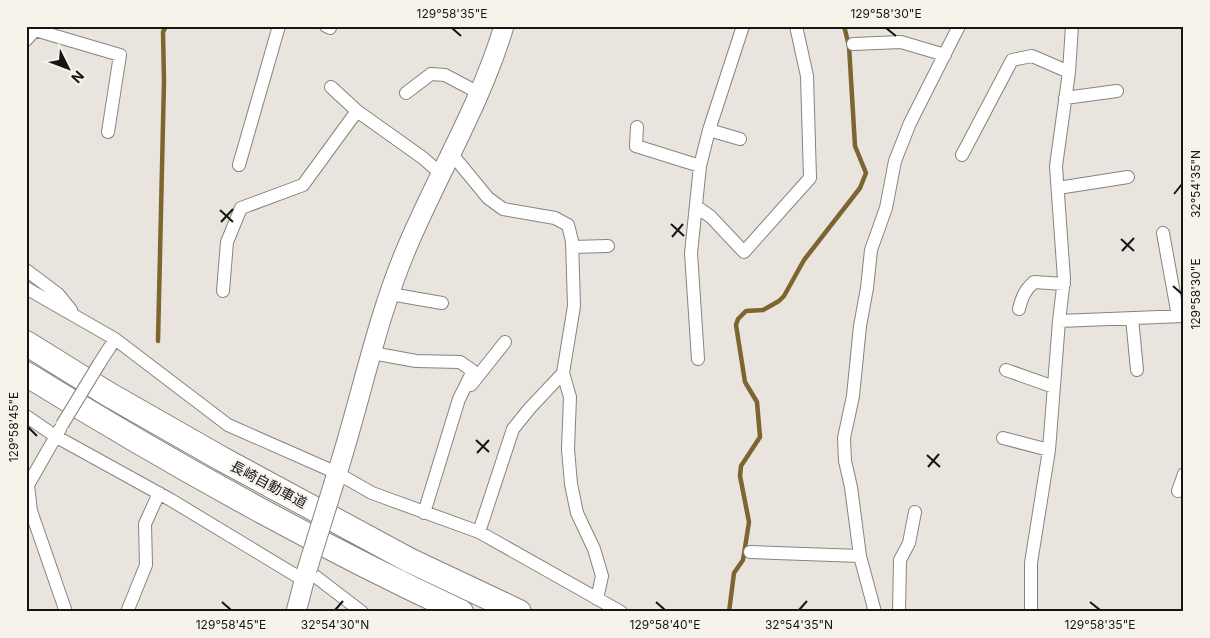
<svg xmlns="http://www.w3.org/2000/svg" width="1210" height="638" font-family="Inter,'Noto Sans JP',sans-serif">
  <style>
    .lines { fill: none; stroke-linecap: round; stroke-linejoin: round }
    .stream { stroke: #7c652e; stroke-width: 4.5 }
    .street-casing { stroke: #88847d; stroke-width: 14 }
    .secondary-casing { stroke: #88847d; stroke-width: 21 }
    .highway-casing { stroke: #88847d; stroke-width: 26 }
    .street { stroke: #fff; stroke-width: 12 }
    .secondary { stroke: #fff; stroke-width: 19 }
    .highway { stroke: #fff; stroke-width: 24 }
    .street-bridge-casing { stroke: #88847d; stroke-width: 14; stroke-linecap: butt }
    .secondary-bridge-casing { stroke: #88847d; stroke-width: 21; stroke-linecap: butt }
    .street-bridge { stroke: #fff; stroke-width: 12 }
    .secondary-bridge { stroke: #fff; stroke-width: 19 }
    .ticks { fill: none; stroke: #161513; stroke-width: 2 }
    .labels { text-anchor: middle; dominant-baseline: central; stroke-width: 4; stroke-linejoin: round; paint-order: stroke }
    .street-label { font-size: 14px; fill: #161513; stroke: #f6f3eb }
    .neatline { fill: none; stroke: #161513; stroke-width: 2 }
    .ticks-label { font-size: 12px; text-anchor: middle; fill: #161513 }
  </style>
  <rect width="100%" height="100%" fill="#e9e5de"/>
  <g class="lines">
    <path class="stream" d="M 158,341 L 164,81 L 163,32 L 166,26
      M 729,612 L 734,573 L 743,560 L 749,522 L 740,476 L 741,466 L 760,437 L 757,402 L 745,382 L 736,325 L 738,319 L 746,311 L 763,310 L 779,301 L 784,296 L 804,260 L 860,188 L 866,173 L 855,146 L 849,46 L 844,26"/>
    <defs>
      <path id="street" d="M 326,26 L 330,28
        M 26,40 L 35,30 L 120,55 L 108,132
        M 853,44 L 901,42 L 945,55
        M 331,87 L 357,111
        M 406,93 L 431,74 L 445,75 L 479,93
        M 1065,98 L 1117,91
        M 637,127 L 636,146 L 700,166
        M 709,130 L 740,139
        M 451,153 L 488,198 L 503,209 L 555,218 L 568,225 L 572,241 L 574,306 L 563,373 L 530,408 L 513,429 L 479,532
        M 962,155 L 1012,60 L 1032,56 L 1069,72
        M 239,165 L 279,26
        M 1058,188 L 1128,177
        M 697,207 L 711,217 L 744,252 L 810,178 L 807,76 L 796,26
        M 1163,233 L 1178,316
        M 572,247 L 608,246
        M 26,270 L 58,294 L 71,310
        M 26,288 L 115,339 L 228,425 L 337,473 L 372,493 L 479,532 L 621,612
        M 223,291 L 227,242 L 241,208 L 303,185 L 357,111 L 423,158 L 440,173
        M 390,294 L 442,303
        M 1019,309 C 1022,297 1025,290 1034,282 L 1064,284
        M 1132,318 L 1137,370
        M 1059,321 L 1184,316
        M 372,353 L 416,361 L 460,362 L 473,371 L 459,399 L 424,513
        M 698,359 L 691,253 L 700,166 L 709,130 L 743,26
        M 99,364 L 115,339
        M 1006,370 L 1054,387
        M 563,373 L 570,397 L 568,449 L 571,484 L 577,513 L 594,549 L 602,576 L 597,599
        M 471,385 L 505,342
        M 26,416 L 55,436 L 171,500 L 305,581
        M 60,429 L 28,485 L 31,511 L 66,612
        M 1003,438 L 1049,450
        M 1178,491 L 1184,474
        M 750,552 L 860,556
        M 307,570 L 362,612
        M 127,612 L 146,565 L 145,524 L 159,493
        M 875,612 L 860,556 L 851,487 L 845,461 L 844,438 L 853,396 L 860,326 L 867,288 L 871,250 L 886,208 L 895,161 L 910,123 L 959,26
        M 899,612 L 900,560 L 909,543 L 915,512
        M 1031,612 L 1031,563 L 1049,450 L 1059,321 L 1064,279 L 1056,166 L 1069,72 L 1072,26"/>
      <path id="secondary" d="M 334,483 C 360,405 375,321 408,245 C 439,172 481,103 504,26
        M 296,612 L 307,570"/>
      <path id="highway" d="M 26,343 L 108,394 L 222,459 L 409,560 L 519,612
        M 26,374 C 167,461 311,542 461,612"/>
    </defs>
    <use href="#street" class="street-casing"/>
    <use href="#secondary" class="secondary-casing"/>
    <use href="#highway" class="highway-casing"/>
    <use href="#street" class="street"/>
    <use href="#secondary" class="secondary"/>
    <use href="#highway" class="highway"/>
    <defs>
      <path id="street-bridge" d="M 62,425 L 99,364"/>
      <path id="secondary-bridge" d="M 307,570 L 334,483"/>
    </defs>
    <use href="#street-bridge" class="street-bridge-casing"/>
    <use href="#secondary-bridge" class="secondary-bridge-casing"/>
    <use href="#street-bridge" class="street-bridge"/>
    <use href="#secondary-bridge" class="secondary-bridge"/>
  </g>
  <path class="ticks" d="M 452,28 L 461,36M 886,28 L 896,36M 1174,194 L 1182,184M 220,210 L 233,222M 221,222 L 233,209M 671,224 L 684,236M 672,237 L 683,224M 1121,239 L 1134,251M 1122,251 L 1134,238M 1173,286 L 1182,294M 28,427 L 37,436M 476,440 L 489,452M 477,453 L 489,440M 927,455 L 940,467M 928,467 L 939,454M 222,602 L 231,610M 656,602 L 665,610M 1090,602 L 1100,610M 335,610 L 343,601M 799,610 L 807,601"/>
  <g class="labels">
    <g class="street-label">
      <text transform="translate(269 484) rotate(28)">長崎自動車道</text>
    </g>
  </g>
  <rect width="1210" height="638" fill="none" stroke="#f6f3eb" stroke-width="55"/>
  <g transform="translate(68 68) rotate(132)" stroke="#f6f3eb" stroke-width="4" paint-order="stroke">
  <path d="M0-4L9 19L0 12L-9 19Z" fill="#161513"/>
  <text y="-8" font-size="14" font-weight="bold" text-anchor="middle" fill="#161513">N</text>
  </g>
  <rect x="28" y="28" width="1154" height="582" class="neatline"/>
  <g class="ticks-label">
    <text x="452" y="18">129°58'35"E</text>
    <text x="886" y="18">129°58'30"E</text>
    <text transform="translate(1196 184) rotate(-90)" y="4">32°54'35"N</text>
    <text transform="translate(1196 294) rotate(-90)" y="4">129°58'30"E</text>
    <text transform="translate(14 427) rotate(-90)" y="4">129°58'45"E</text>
    <text x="231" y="629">129°58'45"E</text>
    <text x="335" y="629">32°54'30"N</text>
    <text x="665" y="629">129°58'40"E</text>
    <text x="799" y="629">32°54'35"N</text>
    <text x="1100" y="629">129°58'35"E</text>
  </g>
</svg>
